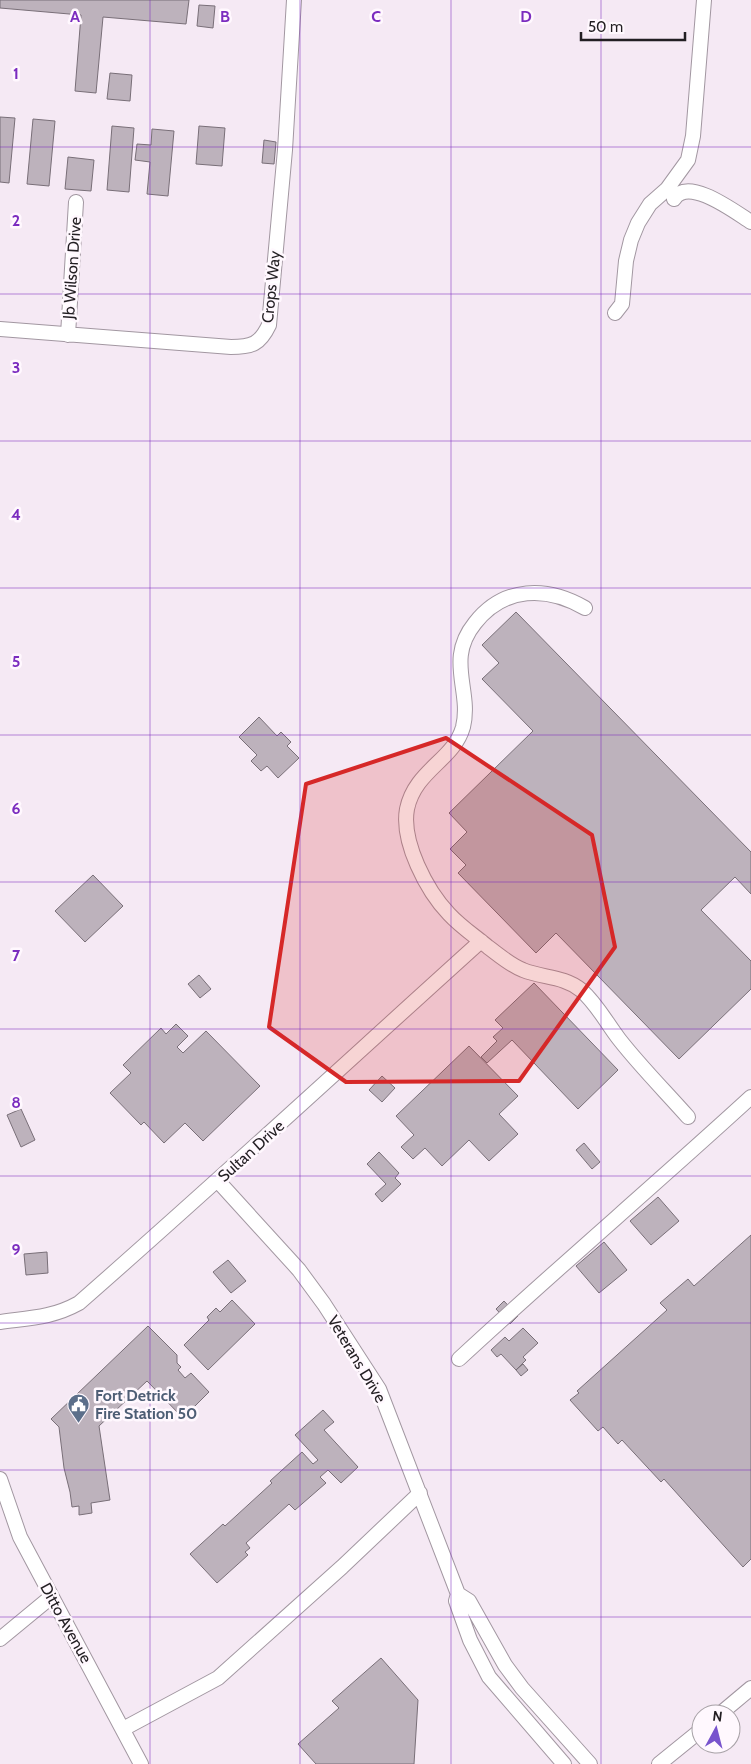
<svg xmlns="http://www.w3.org/2000/svg" width="751" height="1764" font-family="Cabin,sans-serif">
  <style>
    .building { fill: #bdb2bc; stroke: #796f78 }
    .lines { fill: none; stroke-linecap: round; stroke-linejoin: round }
    .street-casing { stroke: #a297a1; stroke-width: 16 }
    .street { stroke: #fff; stroke-width: 14 }
    .marked { fill: #d62828; fill-opacity: 0.2; stroke: #d62828; stroke-width: 4; stroke-linejoin: round }
    .grid { fill: none; stroke: #7b2cbf; stroke-width: 1; stroke-opacity: 0.55 }
    .labels { text-anchor: middle; dominant-baseline: central; stroke-width: 5; stroke-linejoin: round; paint-order: stroke }
    .street-label { font-size: 16px; fill: #221e22; stroke: #fff8fe }
    .service-label { font-size: 16px; font-weight: bold; fill: #4e5e75; stroke: #fff8fe; text-anchor: start }
    .grid-label { font-size: 16px; text-anchor: middle; font-weight: bold; fill: #7b2cbf; stroke: #fff8fe; stroke-width: 5; stroke-linejoin: round; paint-order: stroke }
  </style>
  <rect width="100%" height="100%" fill="#f5e9f4"/>
  <path class="building" d="M 0,0 L 189,0 L 186,24 L 103,17 L 96,93 L 75,91 L 81,15 L 0,8 Z
    M 199,5 L 215,6 L 213,28 L 197,26 Z
    M 110,73 L 132,75 L 130,101 L 107,99 Z
    M 0,117 L 15,118 L 9,183 L 0,182 Z
    M 33,119 L 55,121 L 49,186 L 27,184 Z
    M 112,126 L 134,128 L 129,192 L 107,190 Z
    M 199,126 L 225,128 L 222,166 L 196,164 Z
    M 152,129 L 174,131 L 168,196 L 147,194 L 150,162 L 135,160 L 137,144 L 151,145 Z
    M 264,140 L 276,142 L 274,164 L 262,163 Z
    M 68,157 L 94,160 L 91,191 L 65,189 Z
    M 516,612 L 751,852 L 751,894 L 735,877 L 701,910 L 751,961 L 751,989 L 679,1059 L 556,933 L 536,953 L 458,873 L 466,865 L 450,849 L 467,832 L 449,813 L 533,731 L 482,679 L 499,663 L 482,645 Z
    M 259,717 L 277,736 L 281,732 L 291,742 L 287,746 L 299,758 L 278,778 L 267,766 L 261,771 L 251,761 L 257,755 L 239,737 Z
    M 93,875 L 123,906 L 85,942 L 55,911 Z
    M 199,975 L 211,989 L 200,998 L 188,984 Z
    M 534,983 L 618,1070 L 578,1109 L 512,1040 L 487,1063 L 481,1057 L 497,1041 L 493,1037 L 503,1028 L 495,1020 Z
    M 176,1024 L 188,1036 L 177,1047 L 183,1053 L 206,1031 L 260,1086 L 203,1141 L 185,1123 L 164,1143 L 144,1122 L 141,1125 L 110,1093 L 131,1073 L 123,1065 L 161,1028 L 166,1034 Z
    M 469,1046 L 518,1096 L 499,1114 L 518,1134 L 489,1161 L 469,1140 L 442,1166 L 425,1148 L 413,1159 L 401,1147 L 414,1135 L 396,1116 Z
    M 382,1076 L 395,1088 L 382,1102 L 369,1090 Z
    M 21,1109 L 35,1140 L 21,1147 L 7,1115 Z
    M 584,1143 L 600,1162 L 592,1169 L 576,1150 Z
    M 379,1152 L 399,1173 L 395,1178 L 401,1184 L 382,1202 L 375,1194 L 386,1184 L 367,1164 Z
    M 658,1197 L 679,1221 L 651,1245 L 630,1221 Z
    M 751,1235 L 751,1559 L 743,1567 L 664,1479 L 661,1482 L 622,1440 L 618,1444 L 603,1427 L 598,1431 L 570,1400 L 579,1393 L 577,1391 L 667,1310 L 660,1303 L 688,1279 L 694,1286 Z
    M 604,1242 L 627,1270 L 599,1293 L 576,1266 Z
    M 47,1252 L 48,1273 L 26,1275 L 24,1254 Z
    M 228,1260 L 246,1281 L 231,1293 L 213,1272 Z
    M 232,1300 L 255,1324 L 208,1370 L 184,1345 L 209,1320 L 207,1317 L 216,1308 L 220,1312 Z
    M 504,1301 L 518,1316 L 510,1324 L 496,1309 Z
    M 148,1326 L 177,1355 L 177,1363 L 181,1367 L 178,1370 L 185,1378 L 191,1373 L 209,1392 L 183,1418 L 147,1381 L 99,1426 L 110,1500 L 91,1503 L 92,1513 L 79,1515 L 79,1506 L 72,1507 L 70,1492 L 64,1468 L 59,1427 L 51,1419 Z
    M 523,1328 L 538,1343 L 523,1357 L 526,1360 L 516,1370 L 501,1354 L 497,1357 L 491,1350 L 505,1337 L 509,1341 Z
    M 523,1364 L 528,1370 L 521,1376 L 516,1370 Z
    M 323,1410 L 334,1422 L 324,1430 L 358,1467 L 341,1483 L 328,1470 L 320,1477 L 326,1483 L 295,1510 L 289,1504 L 246,1543 L 250,1548 L 245,1552 L 248,1555 L 217,1583 L 190,1554 L 223,1524 L 225,1526 L 272,1483 L 270,1481 L 302,1452 L 313,1464 L 318,1460 L 295,1435 Z
    M 381,1658 L 418,1700 L 414,1764 L 316,1764 L 298,1744 L 339,1708 L 332,1701 Z"/>
  <g class="lines">
    <defs>
      <path id="street" d="M 674,199 C 688,176 735,212 751,222
        M 615,313 L 622,304 L 626,261 L 631,240 L 638,223 L 650,204 L 667,189 L 688,160 L 693,136 L 704,0
        M 0,329 L 231,347 C 252,347 260,344 269,325 L 285,150 L 294,0
        M 68,335 L 76,202
        M 585,608 C 547,586 504,586 475,623 C 445,660 472,690 463,727 C 454,760 415,770 407,809 C 401,842 427,891 449,914 C 461,927 475,936 488,947 C 499,955 510,965 523,970 C 542,978 564,976 581,990 C 597,1004 606,1022 619,1039 C 640,1066 665,1091 688,1117
        M 218,1181 L 299,1270 L 324,1304 L 379,1389 L 458,1594 L 469,1601 L 505,1665 L 522,1688 L 590,1764
        M 0,1322 C 29,1318 52,1318 79,1303 C 215,1184 347,1062 481,941
        M 459,1359 C 555,1270 655,1185 751,1097
        M 0,1479 L 20,1537 L 141,1764
        M 458,1594 L 456,1601 L 470,1640 L 489,1677 L 564,1764
        M 0,1639 L 51,1597
        M 720,1714 L 751,1688
        M 123,1729 L 218,1678 L 342,1567 L 420,1493
        M 659,1764 L 701,1730"/>
    </defs>
    <use href="#street" class="street-casing"/>
    <use href="#street" class="street"/>
  </g>
  <path class="marked" d="M 446,738 L 592,835 L 615,947 L 519,1081 L 346,1082 L 269,1027 L 306,784 Z"/>
  <path class="grid" d="M 150,0 L 150,1764M 300,0 L 300,1764M 451,0 L 451,1764M 601,0 L 601,1764M 0,147 L 751,147M 0,294 L 751,294M 0,441 L 751,441M 0,588 L 751,588M 0,735 L 751,735M 0,882 L 751,882M 0,1029 L 751,1029M 0,1176 L 751,1176M 0,1323 L 751,1323M 0,1470 L 751,1470M 0,1617 L 751,1617"/>
  <defs>
    <symbol id="civic-pin" viewBox="-11 -11 22 30"><path d="M0 17L-7.5 6A9.5 9.5 0 1 1 7.5 6Z" fill="#5c6f8a" stroke="#fff8fe"/><path d="M-.6-6.5H3V-4.5H.6V-3L4-1V1h2V6H-6V1h2V-1L-.6-3ZM-1.2 2.5V6h2.4V2.5Z" fill="#fff"/></symbol>
  </defs>
  <g fill-rule="evenodd">
    <use href="#civic-pin" x="66" y="1392" width="25" height="34"/>
  </g>
  <g class="labels">
    <g class="street-label">
      <text transform="translate(72 268) rotate(-86)">Jb Wilson Drive</text>
      <text transform="translate(271 287) rotate(-84)">Crops Way</text>
      <text transform="translate(251 1151) rotate(-42)">Sultan Drive</text>
      <text transform="translate(357 1359) rotate(59)">Veterans Drive</text>
      <text transform="translate(66 1623) rotate(61)">Ditto Avenue</text>
    </g>
    <g class="service-label">
      <text x="95" y="1395">Fort Detrick<tspan x="95" dy="18">Fire Station 50</tspan></text>
    </g>
  </g>
  <g class="grid-label">
    <text x="75" y="22">A</text>
    <text x="225" y="22">B</text>
    <text x="376" y="22">C</text>
    <text x="526" y="22">D</text>
    <text x="16" y="79">1</text>
    <text x="16" y="226">2</text>
    <text x="16" y="373">3</text>
    <text x="16" y="520">4</text>
    <text x="16" y="667">5</text>
    <text x="16" y="814">6</text>
    <text x="16" y="961">7</text>
    <text x="16" y="1108">8</text>
    <text x="16" y="1255">9</text>
  </g>
  <g transform="translate(716 1729) rotate(7)"><circle r="24" fill="#fff8fe" stroke="#a7a1a6"/>
  <path d="M0-4L9 19L0 12L-9 19Z" fill="#7853cd"/>
  <text y="-8" font-size="14" font-weight="bold" text-anchor="middle" fill="#221e22">N</text>
  </g>
  <path d="M581 32v8h104v-8" fill="none" stroke="#221e22" stroke-width="2.5"/>
  <text x="588" y="32" font-size="15" fill="#221e22" stroke="#fff8fe" stroke-width="4" paint-order="stroke">50 m</text>
</svg>
